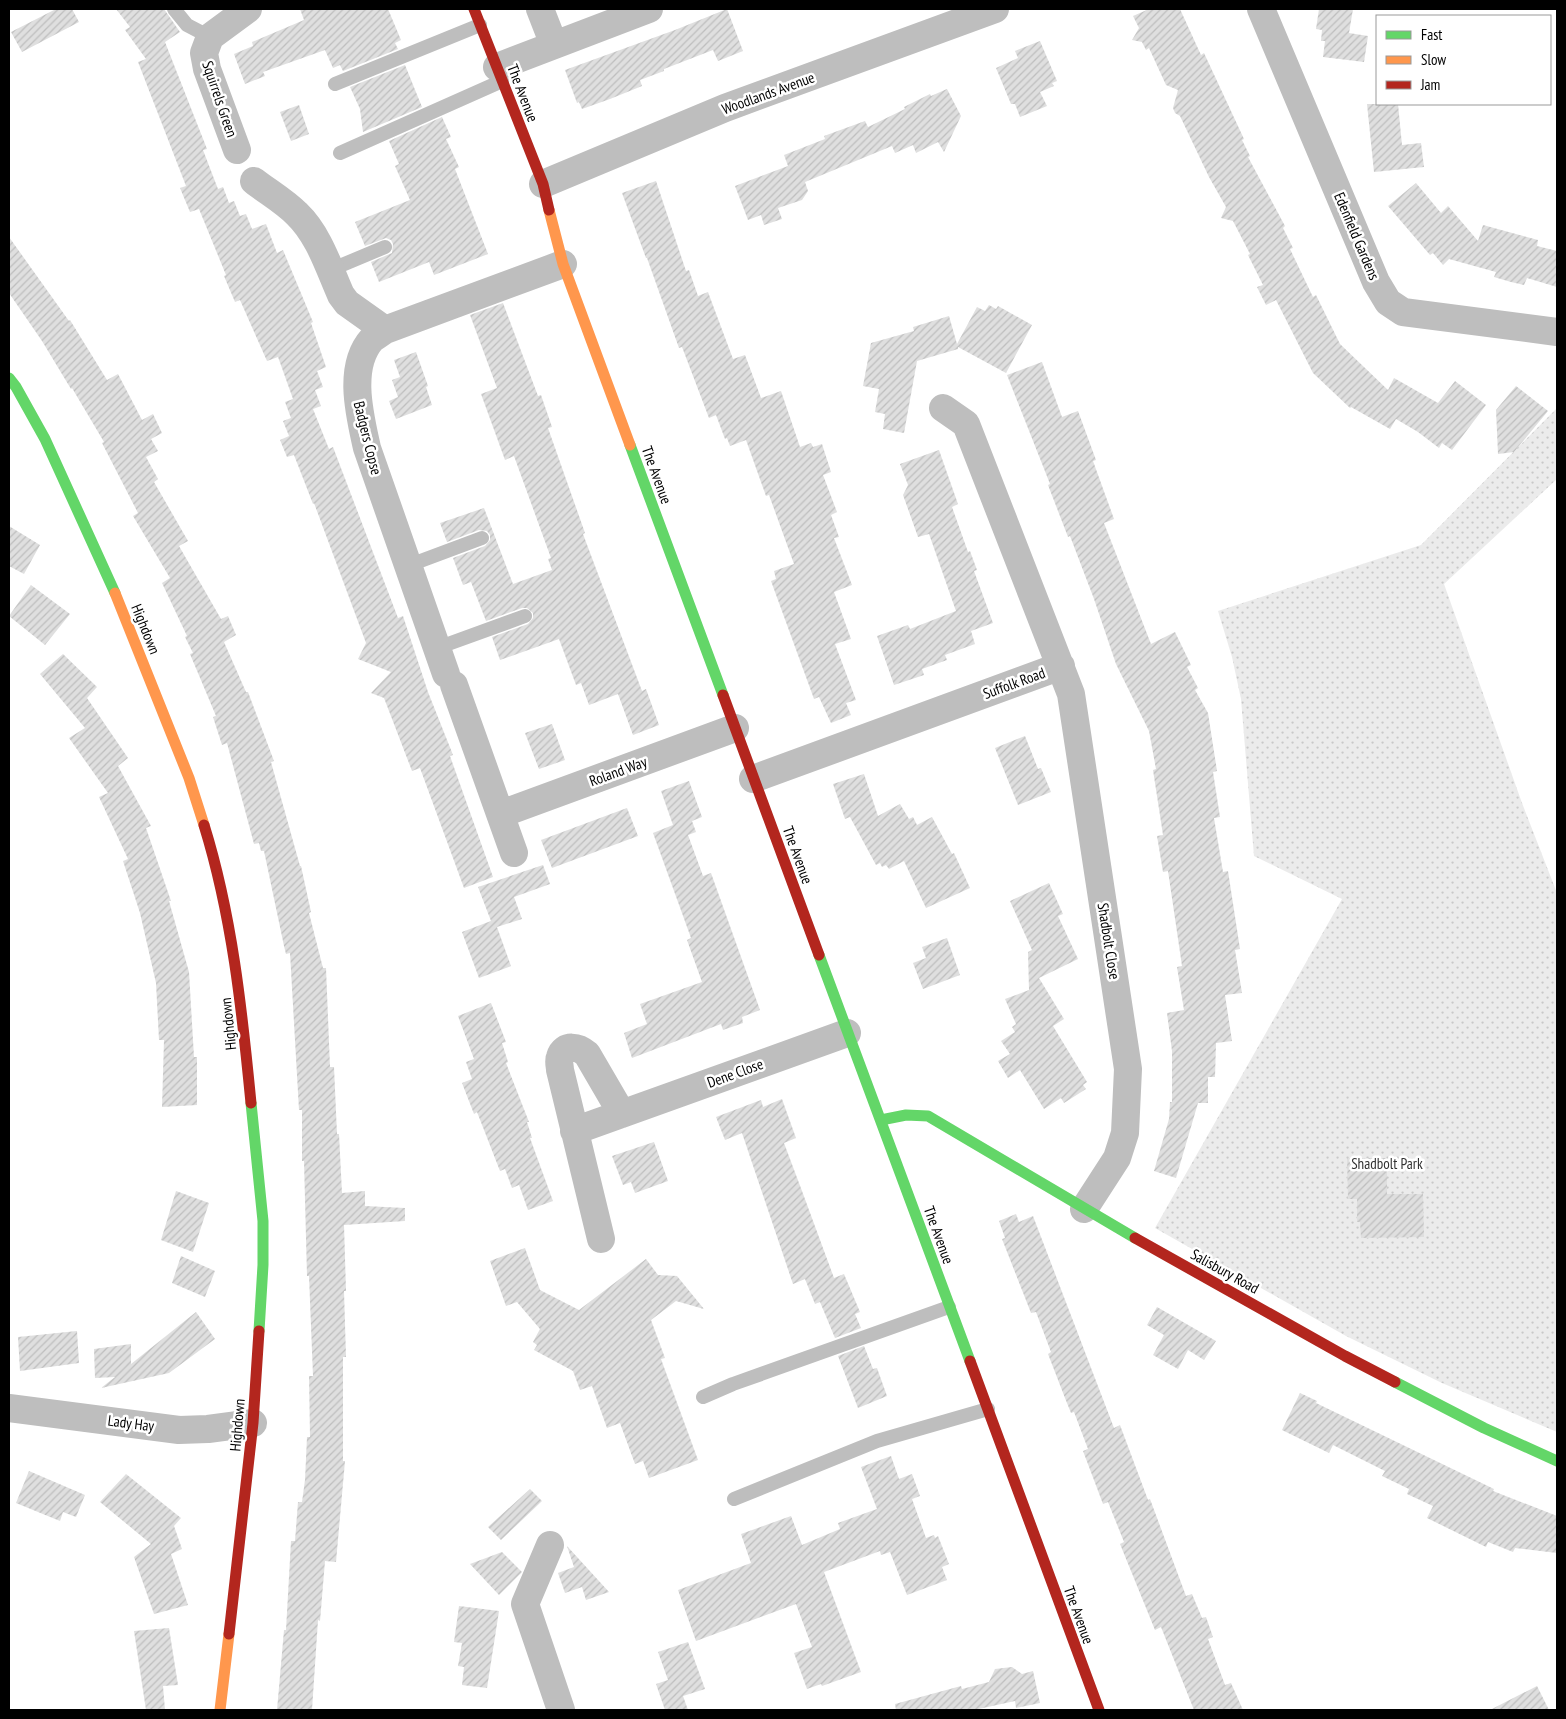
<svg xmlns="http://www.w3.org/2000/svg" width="1566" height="1719" font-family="'PT Sans Narrow',sans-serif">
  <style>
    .park { fill: url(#park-dots) }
    .building { fill: url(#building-hatch) }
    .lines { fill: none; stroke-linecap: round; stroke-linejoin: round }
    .lane { stroke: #bebebe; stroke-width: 14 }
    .street { stroke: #bebebe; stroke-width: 28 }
    .fast { stroke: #63d668; stroke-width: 11 }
    .slow { stroke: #ff974d; stroke-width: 11 }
    .jam { stroke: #b3261e; stroke-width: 11 }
    .labels { text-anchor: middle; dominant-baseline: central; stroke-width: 5; stroke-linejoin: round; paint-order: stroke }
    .street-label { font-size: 15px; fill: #000; stroke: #fff }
    .park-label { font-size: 15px; fill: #323232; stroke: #fff }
  </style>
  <defs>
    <pattern id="park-dots" width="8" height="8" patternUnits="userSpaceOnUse" patternTransform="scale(1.25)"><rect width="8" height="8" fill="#ebebeb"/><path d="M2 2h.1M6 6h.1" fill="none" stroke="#c8c8c8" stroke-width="1.8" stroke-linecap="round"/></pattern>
    <pattern id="building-hatch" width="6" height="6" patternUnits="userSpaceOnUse" patternTransform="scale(1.25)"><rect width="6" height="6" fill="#dfdfdf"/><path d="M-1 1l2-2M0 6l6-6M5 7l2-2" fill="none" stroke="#bebebe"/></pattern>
  </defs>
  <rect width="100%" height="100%" fill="#fff"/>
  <path class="park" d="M 1557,408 L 1557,479 L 1444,584 L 1522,803 L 1557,893 L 1557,1432 L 1442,1383 L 1346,1336 L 1155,1228 L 1342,899 L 1254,856 L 1241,699 L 1232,657 L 1218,611 L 1421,545 Z"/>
  <path class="building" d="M 56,9 L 72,9 L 79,22 L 22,52 L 11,32 Z
    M 116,9 L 164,9 L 180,32 L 165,42 L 207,149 L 203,150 L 218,189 L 223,187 L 229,203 L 234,201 L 240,216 L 246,214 L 252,229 L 266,224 L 277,253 L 283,250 L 313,322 L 311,323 L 326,367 L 317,371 L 323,387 L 315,390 L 321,406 L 313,409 L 329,449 L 333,447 L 398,618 L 403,616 L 428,692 L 453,755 L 450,756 L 493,877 L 464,888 L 420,768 L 412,771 L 384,698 L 371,693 L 391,672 L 358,659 L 366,643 L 314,503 L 313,504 L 294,455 L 287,457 L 280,440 L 289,436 L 283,421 L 291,418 L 285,402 L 293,399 L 278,357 L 267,361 L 240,300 L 235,302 L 224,276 L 226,275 L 199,209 L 190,212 L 180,188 L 186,186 L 138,62 L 146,59 L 125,30 L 130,27 Z
    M 300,9 L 388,9 L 401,40 L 395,43 L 398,49 L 343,71 L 340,65 L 333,68 L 325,50 L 263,72 L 265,76 L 245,84 L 234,54 L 253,46 L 252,42 L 304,20 Z
    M 727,9 L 743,51 L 718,61 L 713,50 L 664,69 L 664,71 L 640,80 L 642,86 L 610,99 L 582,109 L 579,102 L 577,103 L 565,70 L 675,30 Z
    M 1149,9 L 1180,9 L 1201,55 L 1204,53 L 1244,139 L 1242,140 L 1250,156 L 1248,157 L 1285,226 L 1283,228 L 1293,248 L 1290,249 L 1313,297 L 1316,295 L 1340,344 L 1388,390 L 1394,378 L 1438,403 L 1455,381 L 1486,405 L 1452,450 L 1442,443 L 1439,448 L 1418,432 L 1396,419 L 1390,429 L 1351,407 L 1350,408 L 1313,373 L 1276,300 L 1266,305 L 1257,287 L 1263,285 L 1248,255 L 1250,254 L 1233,221 L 1221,218 L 1226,207 L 1209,177 L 1180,116 L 1175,113 L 1173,108 L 1178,90 L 1166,85 L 1149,48 L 1146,50 L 1142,42 L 1132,40 L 1139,28 L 1133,16 Z
    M 1319,9 L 1353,9 L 1349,33 L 1368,36 L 1364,62 L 1323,57 L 1325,41 L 1321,41 L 1322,30 L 1316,29 Z
    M 1040,41 L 1057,81 L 1052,83 L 1054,86 L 1040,92 L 1047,106 L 1020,117 L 1015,104 L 1011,104 L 996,68 L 1018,58 L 1015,51 Z
    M 405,65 L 422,107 L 363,132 L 360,109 L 350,87 Z
    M 947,89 L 961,116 L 944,152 L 938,142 L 916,153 L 913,145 L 895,153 L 892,146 L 805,182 L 808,191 L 802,200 L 778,208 L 782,219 L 764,225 L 761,215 L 748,220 L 735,186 L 788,166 L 784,155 L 825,139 L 824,136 L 865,121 L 868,127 L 905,109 L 904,107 L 930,94 L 931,96 Z
    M 1367,104 L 1398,104 L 1402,145 L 1421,143 L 1424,167 L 1374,172 Z
    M 299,105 L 309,134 L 291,141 L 280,112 Z
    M 442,117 L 451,137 L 446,139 L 459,167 L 455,169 L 488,254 L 434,275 L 429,262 L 379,282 L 371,262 L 392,253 L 393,244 L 391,240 L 386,238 L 365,246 L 355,222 L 410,200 L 395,166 L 399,164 L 389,141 Z
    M 656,181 L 686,271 L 689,270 L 698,296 L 708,292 L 733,359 L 745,355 L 761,398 L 781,391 L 800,447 L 811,443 L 813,447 L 822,444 L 831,472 L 823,475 L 837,512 L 831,515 L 839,537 L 834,538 L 852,585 L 834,592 L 851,639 L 835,644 L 856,700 L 846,703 L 851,715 L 831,723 L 819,697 L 814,699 L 771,581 L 776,579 L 774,571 L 794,564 L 769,495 L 766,496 L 746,440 L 730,446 L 727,438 L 725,439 L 716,415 L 709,418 L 682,347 L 679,348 L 647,258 L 646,258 L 622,193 Z
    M 1416,183 L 1441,213 L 1448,206 L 1478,241 L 1483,225 L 1538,240 L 1537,246 L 1557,251 L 1557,287 L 1527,278 L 1524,285 L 1511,282 L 1494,277 L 1496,272 L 1449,259 L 1443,265 L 1433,253 L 1430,255 L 1388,206 Z
    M 9,237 L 69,321 L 70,320 L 107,380 L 118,374 L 142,420 L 153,414 L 162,433 L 151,439 L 158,451 L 146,457 L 158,479 L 154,482 L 188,541 L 179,546 L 221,619 L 228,616 L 236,635 L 224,642 L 246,692 L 248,692 L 274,761 L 271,762 L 300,866 L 301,866 L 311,912 L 309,913 L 323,968 L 326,968 L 330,1067 L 334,1067 L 337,1134 L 339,1134 L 342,1193 L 365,1191 L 365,1206 L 405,1208 L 405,1221 L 344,1225 L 346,1291 L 344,1291 L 346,1357 L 343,1357 L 343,1461 L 345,1461 L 336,1562 L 325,1561 L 320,1621 L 318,1620 L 312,1710 L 277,1710 L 284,1630 L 286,1630 L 291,1541 L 295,1541 L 298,1502 L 302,1502 L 305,1480 L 307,1437 L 310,1437 L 309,1376 L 313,1376 L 309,1276 L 307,1276 L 304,1161 L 302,1161 L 302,1110 L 299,1110 L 290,953 L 286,954 L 284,946 L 264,851 L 261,851 L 259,843 L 254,844 L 227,743 L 222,745 L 213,717 L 216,716 L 190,654 L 193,653 L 185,637 L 187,636 L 162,583 L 170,578 L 133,516 L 138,513 L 102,443 L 104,442 L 72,388 L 71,389 L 42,341 L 9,293 Z
    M 503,303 L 538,396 L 541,395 L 552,427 L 548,428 L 585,533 L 583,534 L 642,691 L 646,689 L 659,725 L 633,735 L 618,694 L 589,705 L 581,683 L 576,685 L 559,639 L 500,660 L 492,637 L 528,624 L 533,618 L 533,613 L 527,608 L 522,608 L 486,621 L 471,582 L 463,585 L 453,558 L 485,546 L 490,540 L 490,535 L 487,531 L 479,530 L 447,542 L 440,523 L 484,508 L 513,584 L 552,570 L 548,559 L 551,558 L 514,456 L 505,460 L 481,394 L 497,388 L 470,315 Z
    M 989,305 L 996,309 L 998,306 L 1032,325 L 1006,373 L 958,347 L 958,349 L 917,361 L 904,433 L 883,429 L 885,414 L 875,412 L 879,389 L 863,386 L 871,343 L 914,331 L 913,327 L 949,316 L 957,344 L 977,307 L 985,311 Z
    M 416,352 L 428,386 L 426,387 L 432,405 L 396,419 L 389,401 L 398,397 L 392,380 L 400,377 L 394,360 Z
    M 1042,362 L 1062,417 L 1078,411 L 1096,460 L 1093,461 L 1114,519 L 1104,523 L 1151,644 L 1175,632 L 1191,665 L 1187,667 L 1198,688 L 1195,690 L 1208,713 L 1217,771 L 1213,772 L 1220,817 L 1214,818 L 1223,872 L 1228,871 L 1240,949 L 1235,950 L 1242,993 L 1225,995 L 1232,1041 L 1216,1043 L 1215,1077 L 1208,1077 L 1208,1103 L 1198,1103 L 1176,1178 L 1154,1171 L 1169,1119 L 1170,1102 L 1172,1102 L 1172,1051 L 1167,1013 L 1184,1010 L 1177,967 L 1182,966 L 1168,871 L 1163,872 L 1157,836 L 1163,835 L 1153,770 L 1156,769 L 1149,731 L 1116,664 L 1094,599 L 1070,536 L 1068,537 L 1048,485 L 1050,484 L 1007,375 Z
    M 1516,386 L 1548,411 L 1514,452 L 1498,454 L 1496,410 Z
    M 939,450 L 958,504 L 952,507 L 968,552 L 970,551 L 977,570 L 974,571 L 993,623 L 971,631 L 975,644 L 945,655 L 947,660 L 922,669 L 924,675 L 894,685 L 877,636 L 908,625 L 910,629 L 956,611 L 929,534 L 918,537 L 903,495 L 908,485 L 900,464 Z
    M 9,526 L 40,545 L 24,574 L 9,566 Z
    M 31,585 L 70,614 L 45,645 L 9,616 Z
    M 63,654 L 97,687 L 87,698 L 128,758 L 118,766 L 151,826 L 146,828 L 171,901 L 169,901 L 189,972 L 194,1057 L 197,1057 L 197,1105 L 162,1107 L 164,1040 L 159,1040 L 156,983 L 140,913 L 123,861 L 128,859 L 99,797 L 108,793 L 69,738 L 85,728 L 40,674 Z
    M 552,724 L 565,760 L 539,769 L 525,733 Z
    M 1025,736 L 1038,769 L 1041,768 L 1051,792 L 1018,805 L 995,748 Z
    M 864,774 L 878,816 L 900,804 L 909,819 L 913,817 L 917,825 L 932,817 L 952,854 L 954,853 L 970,888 L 926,908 L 904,861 L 889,869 L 886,865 L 882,867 L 880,863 L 876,865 L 850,817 L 845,819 L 833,784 Z
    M 689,781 L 702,817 L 692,821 L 696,832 L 688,835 L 703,876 L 711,873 L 760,1010 L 742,1017 L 743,1023 L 723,1030 L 721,1024 L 632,1058 L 624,1033 L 647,1024 L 640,1004 L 702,982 L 687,940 L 691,938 L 653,833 L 673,825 L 661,791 Z
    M 627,808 L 638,836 L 552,868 L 541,840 Z
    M 543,865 L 550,884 L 514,897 L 522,919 L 497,927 L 511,966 L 479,978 L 462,932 L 491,921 L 478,887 Z
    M 1049,883 L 1063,914 L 1058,916 L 1078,959 L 1039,978 L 1064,1019 L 1053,1026 L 1087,1082 L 1083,1085 L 1086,1089 L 1064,1103 L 1061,1098 L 1044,1109 L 1020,1070 L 1008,1078 L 998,1061 L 1010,1054 L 1001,1041 L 1015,1032 L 1012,1027 L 1016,1024 L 1005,999 L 1029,990 L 1028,952 L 1032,950 L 1010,901 Z
    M 947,938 L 960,975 L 923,989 L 913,963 L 926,958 L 922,947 Z
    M 491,1003 L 506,1042 L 502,1043 L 508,1062 L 506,1063 L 529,1122 L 527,1122 L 532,1138 L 530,1138 L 553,1201 L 528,1210 L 519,1185 L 512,1188 L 505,1169 L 500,1171 L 477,1112 L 474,1114 L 462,1083 L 472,1079 L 466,1062 L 474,1059 L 458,1016 Z
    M 782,1099 L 796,1138 L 784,1143 L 802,1191 L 834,1278 L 844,1274 L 860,1312 L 855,1314 L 861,1328 L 835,1338 L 820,1302 L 815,1304 L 805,1279 L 793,1284 L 742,1133 L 725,1140 L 716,1117 L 761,1100 L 763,1107 Z
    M 654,1142 L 668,1181 L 635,1193 L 631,1182 L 623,1185 L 612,1156 Z
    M 1347,1158 L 1387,1158 L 1387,1194 L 1423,1194 L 1424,1237 L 1361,1238 L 1360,1222 L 1357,1222 L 1357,1199 L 1348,1199 Z
    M 176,1191 L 209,1203 L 193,1252 L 161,1240 Z
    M 1016,1214 L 1019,1222 L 1033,1216 L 1114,1428 L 1120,1425 L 1148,1500 L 1150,1499 L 1186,1596 L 1192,1594 L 1202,1618 L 1206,1617 L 1213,1637 L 1208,1639 L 1225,1685 L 1231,1683 L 1243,1710 L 1194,1710 L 1161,1627 L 1155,1630 L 1120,1544 L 1124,1542 L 1108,1502 L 1103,1504 L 1083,1451 L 1088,1449 L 1074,1412 L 1071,1413 L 1065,1398 L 1048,1354 L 1051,1352 L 1036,1312 L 1031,1313 L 1002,1239 L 1005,1238 L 999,1221 Z
    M 525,1248 L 540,1290 L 579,1310 L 646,1259 L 658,1275 L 677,1276 L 704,1309 L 676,1301 L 651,1320 L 665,1358 L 661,1359 L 698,1460 L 649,1478 L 643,1461 L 635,1464 L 620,1423 L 607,1428 L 592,1386 L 580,1390 L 573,1371 L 534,1350 L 537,1345 L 533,1342 L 540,1329 L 517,1302 L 506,1306 L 490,1261 Z
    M 181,1256 L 215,1271 L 205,1297 L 172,1283 Z
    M 1157,1307 L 1216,1341 L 1204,1360 L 1188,1350 L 1178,1369 L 1153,1355 L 1164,1335 L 1147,1325 Z
    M 196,1312 L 215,1339 L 169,1373 L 101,1388 L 115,1377 L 95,1378 L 94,1349 L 131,1344 L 131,1364 Z
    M 77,1331 L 79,1363 L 20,1371 L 18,1337 Z
    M 864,1346 L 873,1369 L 877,1368 L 887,1396 L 858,1408 L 838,1356 Z
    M 1300,1393 L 1317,1401 L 1316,1403 L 1494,1489 L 1493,1491 L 1557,1516 L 1557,1553 L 1515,1548 L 1513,1552 L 1488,1542 L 1486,1547 L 1427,1518 L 1433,1506 L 1407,1494 L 1409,1489 L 1382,1476 L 1385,1471 L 1333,1445 L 1329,1453 L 1282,1430 Z
    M 891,1456 L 899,1479 L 912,1474 L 920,1496 L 912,1499 L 926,1538 L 934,1535 L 935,1538 L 938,1536 L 949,1564 L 942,1567 L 947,1580 L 907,1595 L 890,1552 L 881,1555 L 880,1551 L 824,1572 L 861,1672 L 822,1686 L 821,1684 L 807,1689 L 794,1653 L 812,1647 L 796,1604 L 696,1641 L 678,1590 L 751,1563 L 741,1534 L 791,1516 L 802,1545 L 840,1529 L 838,1523 L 877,1509 L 861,1467 Z
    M 29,1471 L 85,1495 L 76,1517 L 63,1512 L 60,1521 L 16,1503 Z
    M 126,1474 L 181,1518 L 174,1526 L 182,1549 L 171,1554 L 188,1605 L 154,1614 L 134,1557 L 151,1544 L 100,1502 Z
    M 530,1489 L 542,1501 L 501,1540 L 488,1527 Z
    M 567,1546 L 609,1592 L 586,1600 L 582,1587 L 565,1593 L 558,1573 L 574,1567 Z
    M 502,1552 L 522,1572 L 499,1595 L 470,1564 Z
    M 459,1606 L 499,1611 L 487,1688 L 462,1685 L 464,1667 L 458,1666 L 462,1643 L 454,1642 Z
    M 169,1628 L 178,1685 L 163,1686 L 165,1710 L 146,1710 L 134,1631 Z
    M 688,1642 L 705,1689 L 683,1696 L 688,1710 L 665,1710 L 656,1684 L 668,1680 L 658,1652 Z
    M 1012,1667 L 1022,1674 L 1033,1671 L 1040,1703 L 1016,1708 L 1015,1701 L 974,1710 L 896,1710 L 895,1704 L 961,1686 L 962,1689 L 989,1682 L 995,1669 Z
    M 1537,1686 L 1549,1710 L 1490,1710 Z"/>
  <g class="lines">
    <path class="lane" d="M 174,9 L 187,25 L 210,37
      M 335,84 L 480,25
      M 340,153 L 502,81
      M 330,270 L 385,247
      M 407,566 L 482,538
      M 437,648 L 525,616
      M 703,1397 L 733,1384 L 949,1307
      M 734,1499 L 877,1441 L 988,1409"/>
    <path class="street" d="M 540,9 L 554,45
      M 1261,9 L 1376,282 L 1388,302 L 1403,312 L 1557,332
      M 497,67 L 649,9
      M 237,150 L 207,69 L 204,53 L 210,37 L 248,9
      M 254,181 C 268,192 284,201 297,214 C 319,235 329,268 341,295 L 347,303 L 385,330
      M 543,184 L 725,108 L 995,9
      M 943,408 L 966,424 L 1071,694 L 1128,1069 L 1125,1133 L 1117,1158 L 1084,1209
      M 446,674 L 367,448 C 360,416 347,367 372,339 C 376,336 381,333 385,330 L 563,264
      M 454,685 L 514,853
      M 753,779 L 1061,666
      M 501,814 L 735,728
      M 574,1131 L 847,1033
      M 601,1239 L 560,1070 C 560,1066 558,1061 560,1057 C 564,1043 579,1047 587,1054 L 622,1114
      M 9,1408 L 179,1430 L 208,1429 L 253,1423
      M 550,1545 L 525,1604 L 561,1710"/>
    <path class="fast" d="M 9,378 L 16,387 L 45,439 L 115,593
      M 630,445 L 723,695
      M 819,955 L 970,1361
      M 251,1103 L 263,1221 L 263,1265 L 259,1331
      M 881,1120 L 906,1115 L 928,1116 L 1135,1238
      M 1395,1382 L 1484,1428 L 1557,1461"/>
    <path class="slow" d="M 549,210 L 563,264 L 630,445
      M 115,593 L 189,778 L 204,825
      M 220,1710 L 229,1634"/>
    <path class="jam" d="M 474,9 L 543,184 L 549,210
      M 723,695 L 819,955
      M 204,825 C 232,915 242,1010 251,1103
      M 1135,1238 L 1345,1356 L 1395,1382
      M 970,1361 L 1099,1710
      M 229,1634 L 253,1423 L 259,1331"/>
  </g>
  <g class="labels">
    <g class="street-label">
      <text transform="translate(523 93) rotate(69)">The Avenue</text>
      <text transform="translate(768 93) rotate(-20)">Woodlands Avenue</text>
      <text transform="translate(220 99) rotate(71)">Squirrels Green</text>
      <text transform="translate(1357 236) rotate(67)">Edenfield Gardens</text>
      <text transform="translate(368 438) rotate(76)">Badgers Copse</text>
      <text transform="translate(657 475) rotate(70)">The Avenue</text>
      <text transform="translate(146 629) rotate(68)">Highdown</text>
      <text transform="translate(1014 683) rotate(-20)">Suffolk Road</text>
      <text transform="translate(618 771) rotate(-20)">Roland Way</text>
      <text transform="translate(798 855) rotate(70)">The Avenue</text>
      <text transform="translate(1109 941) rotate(81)">Shadbolt Close</text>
      <text transform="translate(228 1024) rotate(-96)">Highdown</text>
      <text transform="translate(735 1073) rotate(-20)">Dene Close</text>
      <text transform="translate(939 1235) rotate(70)">The Avenue</text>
      <text transform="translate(1225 1271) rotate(29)">Salisbury Road</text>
      <text transform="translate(131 1423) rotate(7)">Lady Hay</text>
      <text transform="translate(237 1425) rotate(-85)">Highdown</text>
      <text transform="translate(1079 1615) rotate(70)">The Avenue</text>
    </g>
    <g class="park-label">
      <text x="1387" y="1163">Shadbolt Park</text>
    </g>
  </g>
  <rect width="1566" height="1719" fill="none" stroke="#000000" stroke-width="20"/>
  <rect x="1376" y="15" width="175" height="90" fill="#ffffff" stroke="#999999"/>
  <rect x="1386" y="31" width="25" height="8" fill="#63d668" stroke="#999999"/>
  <text x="1421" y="40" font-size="15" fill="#000000">Fast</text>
  <rect x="1386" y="56" width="25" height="8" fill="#ff974d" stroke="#999999"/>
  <text x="1421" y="65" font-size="15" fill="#000000">Slow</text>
  <rect x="1386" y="81" width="25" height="8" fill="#b3261e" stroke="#999999"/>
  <text x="1421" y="90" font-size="15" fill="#000000">Jam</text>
</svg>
